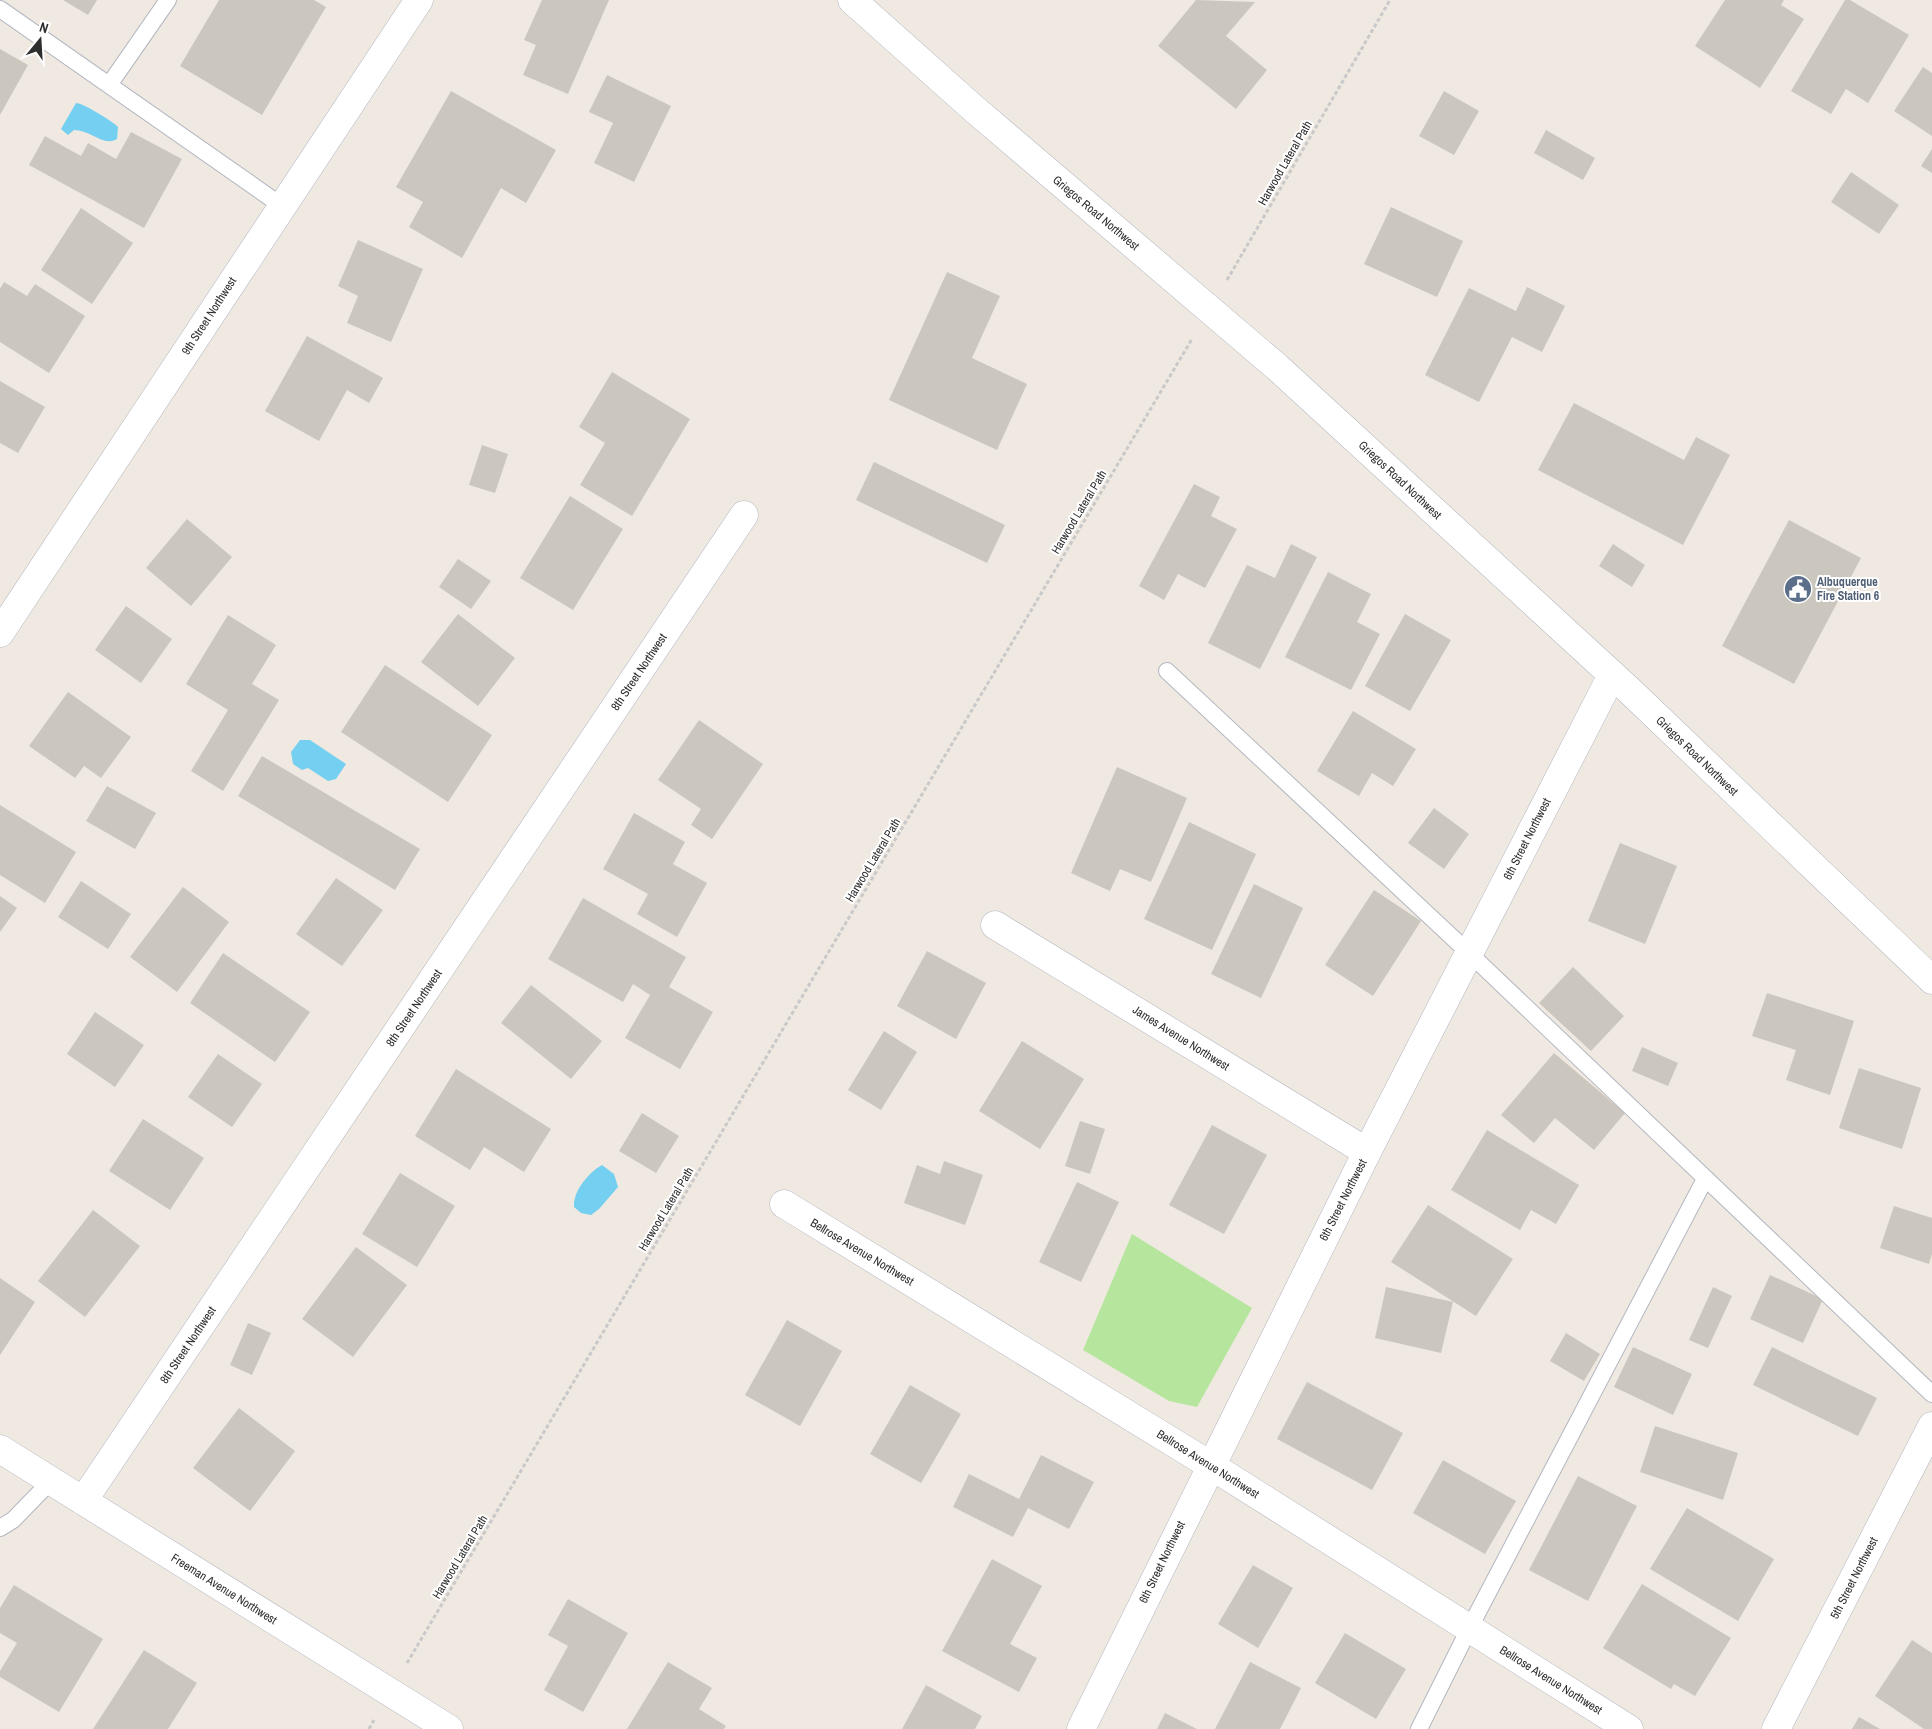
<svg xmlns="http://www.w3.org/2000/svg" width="1932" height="1729" font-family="'Archivo Narrow',sans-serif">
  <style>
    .green { fill: #b6e59e }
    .water { fill: #75cff0 }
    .building { fill: #cbc7bf }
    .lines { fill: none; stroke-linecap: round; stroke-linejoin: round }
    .service-casing { stroke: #b4b7c1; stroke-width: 18 }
    .minor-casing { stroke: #b4b7c1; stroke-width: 29 }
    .secondary-casing { stroke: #b4b7c1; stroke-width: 29 }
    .path { stroke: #c9c9c9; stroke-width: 3; stroke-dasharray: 4 2.5; stroke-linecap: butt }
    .service { stroke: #fff; stroke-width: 16 }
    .minor { stroke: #fff; stroke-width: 28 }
    .secondary { stroke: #fff; stroke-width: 28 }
    .labels { text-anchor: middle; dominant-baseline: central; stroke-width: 4; stroke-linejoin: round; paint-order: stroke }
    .street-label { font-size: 12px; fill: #2e2e2e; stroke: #fff }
    .service-label { font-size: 12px; font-weight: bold; fill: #4e5e75; stroke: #fff; text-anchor: start }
  </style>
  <rect width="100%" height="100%" fill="#efe9e1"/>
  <path class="green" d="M 1132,1234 L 1252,1308 L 1197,1407 L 1169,1401 L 1083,1350 Z"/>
  <path class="water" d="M 76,103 C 83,103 114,122 118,127 L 117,139 C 103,147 91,130 74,130 L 68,135 L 61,129 Z
    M 300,740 L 310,740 L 346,764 L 336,779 L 328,781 L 308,768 L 302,770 L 293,764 L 291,752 Z
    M 602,1165 L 614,1174 L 618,1187 L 599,1209 L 591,1215 L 581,1213 L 574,1207 C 573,1191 589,1172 602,1165 Z"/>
  <path class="building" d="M 63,0 L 97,0 L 88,15 Z
    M 219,0 L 314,0 L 326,7 L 262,115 L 180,66 Z
    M 542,0 L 609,0 L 568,94 L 523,75 L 536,45 L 524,40 Z
    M 1196,0 L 1255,2 L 1226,36 L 1267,70 L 1236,109 L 1158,46 Z
    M 1725,0 L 1784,0 L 1781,5 L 1804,19 L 1760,88 L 1695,46 Z
    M 1845,0 L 1850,0 L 1909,35 L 1868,103 L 1846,89 L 1831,114 L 1791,91 Z
    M 0,49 L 28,65 L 0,115 Z
    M 1923,67 L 1932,73 L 1932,136 L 1894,111 Z
    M 607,75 L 671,106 L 634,182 L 594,163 L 613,123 L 589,112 Z
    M 451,91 L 556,150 L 526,203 L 501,188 L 462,258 L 409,227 L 423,202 L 396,187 Z
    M 1444,91 L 1479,111 L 1454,155 L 1419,136 Z
    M 1546,130 L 1595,158 L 1583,180 L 1534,153 Z
    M 131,132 L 182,159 L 144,228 L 29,165 L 45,136 L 81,156 L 88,143 L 116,159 Z
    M 1932,149 L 1932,173 L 1921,166 Z
    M 1851,172 L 1899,205 L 1879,234 L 1831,202 Z
    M 1391,207 L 1463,241 L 1437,297 L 1364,264 Z
    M 81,208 L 133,243 L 92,304 L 41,270 Z
    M 358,240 L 423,269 L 391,342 L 347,323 L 358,296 L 338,286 Z
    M 947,272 L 1000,296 L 972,358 L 1027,384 L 997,450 L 889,400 Z
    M 4,282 L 27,296 L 35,284 L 85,316 L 49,373 L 0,342 L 0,289 Z
    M 1527,287 L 1565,306 L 1542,352 L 1512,337 L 1479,402 L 1425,375 L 1469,288 L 1516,311 Z
    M 307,336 L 383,378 L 369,403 L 347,390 L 319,441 L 265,411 Z
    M 612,372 L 690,419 L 632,516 L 580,485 L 605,443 L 579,427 Z
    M 0,381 L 45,407 L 18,453 L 0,443 Z
    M 1574,403 L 1684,460 L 1696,437 L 1730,455 L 1683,545 L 1538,470 Z
    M 482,445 L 508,454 L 495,493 L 469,485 Z
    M 874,462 L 1005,525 L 987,563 L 856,500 Z
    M 1194,484 L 1220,497 L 1211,516 L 1237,529 L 1205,588 L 1178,574 L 1164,600 L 1139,586 Z
    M 570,496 L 623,529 L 573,610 L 520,578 Z
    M 187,519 L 232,557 L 191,606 L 146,568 Z
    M 1789,520 L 1861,558 L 1794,684 L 1722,646 Z
    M 1291,544 L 1317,557 L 1260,669 L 1208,643 L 1247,565 L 1275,578 Z
    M 1613,544 L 1645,565 L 1632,587 L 1599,566 Z
    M 458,559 L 491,581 L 471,609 L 439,587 Z
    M 1328,572 L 1371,594 L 1357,622 L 1380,634 L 1351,690 L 1285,657 Z
    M 126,606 L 172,639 L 141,683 L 95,650 Z
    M 458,614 L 515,658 L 478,706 L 421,662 Z
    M 1405,614 L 1451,640 L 1410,711 L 1365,686 Z
    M 228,615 L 276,645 L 252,684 L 279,700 L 223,791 L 191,771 L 228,710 L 186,684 Z
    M 385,665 L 492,735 L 448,802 L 341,732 Z
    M 68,692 L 131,737 L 101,778 L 84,766 L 75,778 L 29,746 Z
    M 1353,711 L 1416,749 L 1393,786 L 1372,773 L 1359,796 L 1317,771 Z
    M 699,720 L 763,764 L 712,839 L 691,825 L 701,809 L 658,780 Z
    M 262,756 L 420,849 L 395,890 L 238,796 Z
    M 1117,767 L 1187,798 L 1151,882 L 1120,869 L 1110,891 L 1071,873 Z
    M 107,786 L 156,813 L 135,849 L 86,821 Z
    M 0,805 L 76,852 L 45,903 L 0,875 Z
    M 1434,808 L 1469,834 L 1444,869 L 1408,843 Z
    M 634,813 L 685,842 L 673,864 L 707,883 L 677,937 L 637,914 L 648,894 L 603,869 Z
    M 1189,822 L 1256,854 L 1212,950 L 1144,919 Z
    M 1620,843 L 1677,866 L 1645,944 L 1588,921 Z
    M 336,878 L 383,910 L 342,966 L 296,934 Z
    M 81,881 L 131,914 L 108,949 L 58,917 Z
    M 1254,884 L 1303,908 L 1261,998 L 1211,974 Z
    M 183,887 L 229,922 L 177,992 L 130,957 Z
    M 1374,890 L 1421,921 L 1373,996 L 1325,965 Z
    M 0,896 L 17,908 L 0,932 Z
    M 583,898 L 686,957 L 669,987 L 713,1012 L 680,1069 L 625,1038 L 650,995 L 633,984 L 623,1002 L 548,959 Z
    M 927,951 L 986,983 L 956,1039 L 897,1006 Z
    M 223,953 L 310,1012 L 275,1062 L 190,1003 Z
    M 1573,967 L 1624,1016 L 1591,1051 L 1539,1003 Z
    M 531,985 L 602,1041 L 571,1079 L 501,1023 Z
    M 1767,993 L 1854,1021 L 1830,1095 L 1786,1080 L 1796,1050 L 1752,1036 Z
    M 95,1012 L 144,1045 L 115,1087 L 67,1054 Z
    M 884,1031 L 917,1052 L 881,1110 L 848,1090 Z
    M 1022,1041 L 1084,1079 L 1040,1149 L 979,1111 Z
    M 1642,1047 L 1678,1063 L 1668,1086 L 1632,1071 Z
    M 1554,1053 L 1625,1113 L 1594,1150 L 1555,1118 L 1534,1143 L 1501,1115 Z
    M 218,1054 L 262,1084 L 232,1127 L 188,1097 Z
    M 1859,1068 L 1921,1088 L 1902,1149 L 1839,1128 Z
    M 456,1069 L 551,1129 L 524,1172 L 484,1147 L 470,1170 L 415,1136 Z
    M 642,1113 L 679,1136 L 656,1173 L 619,1151 Z
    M 143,1119 L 204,1158 L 170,1210 L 109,1171 Z
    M 1080,1121 L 1105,1129 L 1090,1174 L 1065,1166 Z
    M 1212,1125 L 1267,1155 L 1224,1234 L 1169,1205 Z
    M 1487,1130 L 1579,1185 L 1556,1224 L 1531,1210 L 1520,1230 L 1451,1190 Z
    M 944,1161 L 983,1175 L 965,1225 L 904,1203 L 917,1165 L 940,1174 Z
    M 400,1173 L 455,1206 L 417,1267 L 362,1234 Z
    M 1077,1182 L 1119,1202 L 1081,1282 L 1039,1262 Z
    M 1428,1205 L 1513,1259 L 1476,1316 L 1391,1262 Z
    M 1894,1206 L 1932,1218 L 1932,1254 L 1929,1264 L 1880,1248 Z
    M 93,1210 L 140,1246 L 85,1317 L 38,1281 Z
    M 356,1247 L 407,1285 L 353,1357 L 302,1319 Z
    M 1770,1275 L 1823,1299 L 1803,1343 L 1750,1319 Z
    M 0,1278 L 35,1302 L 0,1355 Z
    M 1386,1287 L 1453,1302 L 1441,1353 L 1375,1338 Z
    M 1713,1287 L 1732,1296 L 1708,1348 L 1689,1340 Z
    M 787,1320 L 842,1351 L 800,1426 L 745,1395 Z
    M 248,1323 L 271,1333 L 252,1375 L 230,1365 Z
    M 1566,1333 L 1600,1354 L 1584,1381 L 1550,1361 Z
    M 1633,1347 L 1692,1374 L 1673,1415 L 1614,1387 Z
    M 1772,1347 L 1877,1398 L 1858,1436 L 1753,1385 Z
    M 1307,1382 L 1403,1433 L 1372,1490 L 1277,1439 Z
    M 910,1385 L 961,1414 L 921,1483 L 870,1454 Z
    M 239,1408 L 295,1451 L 250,1511 L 193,1468 Z
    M 1655,1426 L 1738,1453 L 1723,1500 L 1640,1472 Z
    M 1041,1455 L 1094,1482 L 1069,1529 L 1028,1508 L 1013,1537 L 953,1507 L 969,1474 L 1019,1499 Z
    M 1443,1460 L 1516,1501 L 1485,1554 L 1413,1513 Z
    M 1578,1476 L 1637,1506 L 1588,1601 L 1529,1570 Z
    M 1687,1508 L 1774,1559 L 1738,1621 L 1650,1569 Z
    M 992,1559 L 1042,1586 L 1010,1644 L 1037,1658 L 1019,1692 L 942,1651 Z
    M 1253,1565 L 1293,1588 L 1258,1648 L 1218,1624 Z
    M 1642,1584 L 1731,1638 L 1695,1696 L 1674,1684 L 1671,1689 L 1603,1648 Z
    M 14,1585 L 103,1639 L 59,1712 L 0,1677 L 0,1671 L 17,1643 L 0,1633 L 0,1608 Z
    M 568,1599 L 628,1633 L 583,1712 L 544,1690 L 568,1646 L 548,1635 Z
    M 1345,1633 L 1406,1669 L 1376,1719 L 1315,1683 Z
    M 1912,1640 L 1932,1653 L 1932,1729 L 1924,1729 L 1875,1696 Z
    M 144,1650 L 197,1683 L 168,1729 L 93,1729 Z
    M 668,1662 L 712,1688 L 699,1709 L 726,1726 L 724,1729 L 627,1729 Z
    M 1250,1662 L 1301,1688 L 1280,1729 L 1215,1729 Z
    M 926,1685 L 982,1716 L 975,1729 L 902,1729 Z
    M 1165,1713 L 1197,1729 L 1157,1729 Z
    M 1859,1717 L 1880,1729 L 1852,1729 Z"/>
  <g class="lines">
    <defs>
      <path id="service" d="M 0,9 L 282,206
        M 109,85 L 168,0
        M 1167,671 L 1469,953 L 1932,1394
        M 0,1528 L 13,1520 L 51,1481
        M 1419,1729 L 1469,1629 L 1705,1179"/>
      <path id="minor" d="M 0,633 L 419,0
        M 995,925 L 1367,1152
        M 784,1204 L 1210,1465 L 1629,1729
        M 0,1449 L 449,1729
        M 83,1501 L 744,515
        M 1081,1729 L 1367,1152 L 1612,675
        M 1776,1729 L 1932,1426"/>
      <path id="secondary" d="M 852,0 L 973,108 L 1277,367 L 1630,691 L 1932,980"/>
    </defs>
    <use href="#service" class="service-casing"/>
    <use href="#minor" class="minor-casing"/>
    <use href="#secondary" class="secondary-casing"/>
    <path class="path" d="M 1227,280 L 1390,0
      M 407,1663 L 1192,339
      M 369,1729 L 374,1720"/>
    <use href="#service" class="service"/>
    <use href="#minor" class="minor"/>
    <use href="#secondary" class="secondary"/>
  </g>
  <defs>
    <symbol id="civic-disc" viewBox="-11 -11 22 22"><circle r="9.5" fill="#5c6f8a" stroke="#fff"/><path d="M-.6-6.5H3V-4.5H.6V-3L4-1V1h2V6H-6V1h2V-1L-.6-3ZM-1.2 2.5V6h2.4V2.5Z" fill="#fff"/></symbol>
  </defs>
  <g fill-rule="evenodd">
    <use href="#civic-disc" x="1782" y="573" width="32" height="32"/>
  </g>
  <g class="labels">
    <g class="street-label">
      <text transform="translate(1285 163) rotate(-60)">Harwood Lateral Path</text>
      <text transform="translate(1096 213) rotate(40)">Griegos Road Northwest</text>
      <text transform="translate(209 316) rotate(-57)">9th Street Northwest</text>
      <text transform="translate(1400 480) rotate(43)">Griegos Road Northwest</text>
      <text transform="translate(1079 512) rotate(-59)">Harwood Lateral Path</text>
      <text transform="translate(639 672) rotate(-56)">8th Street Northwest</text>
      <text transform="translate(1697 756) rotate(44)">Griegos Road Northwest</text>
      <text transform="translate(1527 839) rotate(-63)">6th Street Northwest</text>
      <text transform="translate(873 860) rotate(-59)">Harwood Lateral Path</text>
      <text transform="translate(414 1008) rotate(-56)">8th Street Northwest</text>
      <text transform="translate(1181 1038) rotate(32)">James Avenue Northwest</text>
      <text transform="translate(1343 1200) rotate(-63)">6th Street Northwest</text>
      <text transform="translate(666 1209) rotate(-59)">Harwood Lateral Path</text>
      <text transform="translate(862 1252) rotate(31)">Bellrose Avenue Northwest</text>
      <text transform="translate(188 1345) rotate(-56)">8th Street Northwest</text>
      <text transform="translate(1208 1464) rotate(32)">Bellrose Avenue Northwest</text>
      <text transform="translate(460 1557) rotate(-59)">Harwood Lateral Path</text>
      <text transform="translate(1162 1562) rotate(-64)">6th Street Northwest</text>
      <text transform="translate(1854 1578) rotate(-63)">5th Street Northwest</text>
      <text transform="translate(224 1589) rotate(32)">Freeman Avenue Northwest</text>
      <text transform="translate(1551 1680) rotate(32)">Bellrose Avenue Northwest</text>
    </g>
    <g class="service-label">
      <text x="1817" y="582">Albuquerque<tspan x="1817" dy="14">Fire Station 6</tspan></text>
    </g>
  </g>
  <g transform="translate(40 40) rotate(18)" stroke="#ffffff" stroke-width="4" paint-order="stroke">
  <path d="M0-4L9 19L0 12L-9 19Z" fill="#2e2e2e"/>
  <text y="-8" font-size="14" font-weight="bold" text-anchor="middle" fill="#2e2e2e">N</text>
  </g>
</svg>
